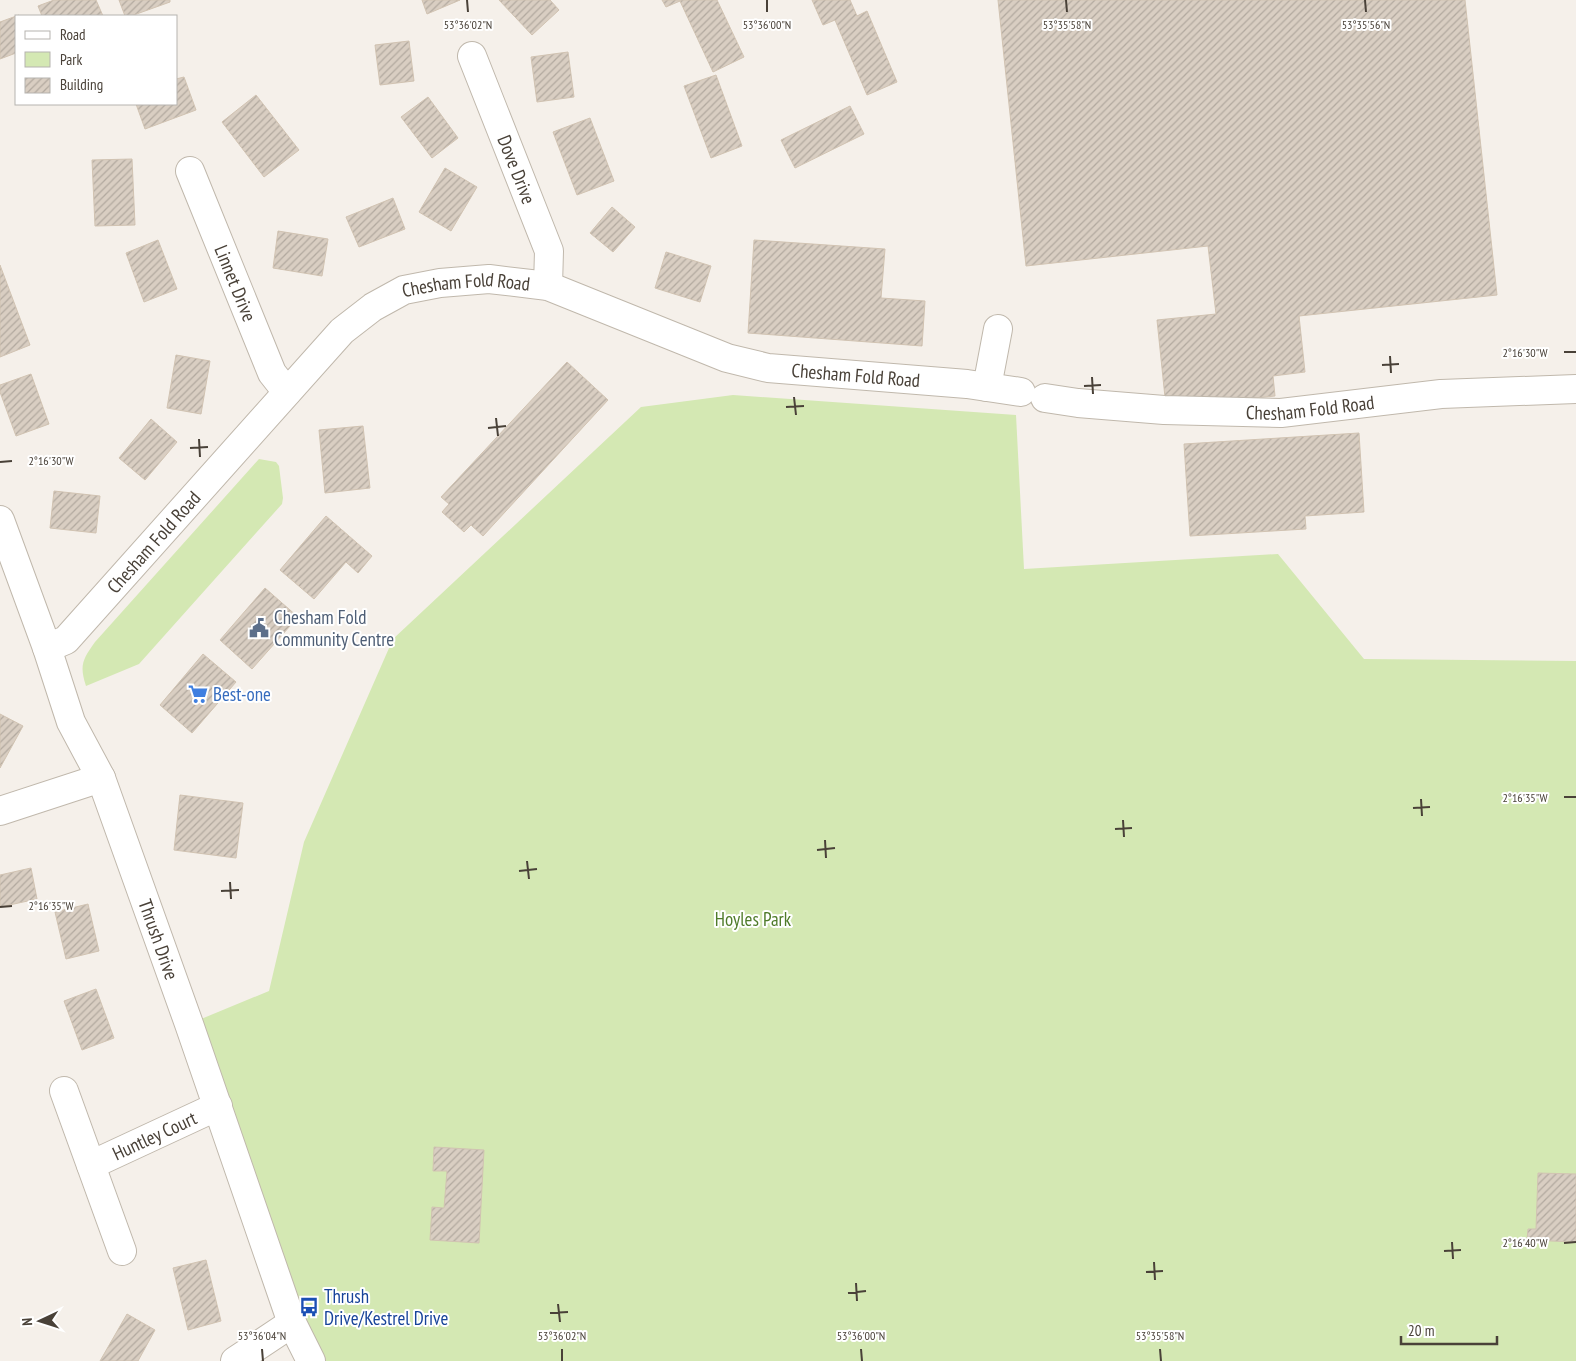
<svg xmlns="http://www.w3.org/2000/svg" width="1576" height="1361" font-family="'PT Sans Narrow',sans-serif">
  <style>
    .green { fill: #d4e8b3 }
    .building { fill: url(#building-hatch); stroke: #d1c3b2 }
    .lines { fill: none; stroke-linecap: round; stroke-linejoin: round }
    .minor-casing { stroke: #c0b8ac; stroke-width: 30 }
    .minor { stroke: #fff; stroke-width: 28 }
    .ticks { fill: none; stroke: #494138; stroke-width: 2 }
    .labels { text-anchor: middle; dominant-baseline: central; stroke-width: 4; stroke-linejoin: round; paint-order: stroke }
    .street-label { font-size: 19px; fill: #494138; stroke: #fff }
    .service-label { font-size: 19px; fill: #4e5e75; stroke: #fff; text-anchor: start }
    .shop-label { font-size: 19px; fill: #366cbe; stroke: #fff; text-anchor: start }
    .park-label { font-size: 19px; fill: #4f7b2a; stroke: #fff }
    .transit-label { font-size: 19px; fill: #164399; stroke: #fff; text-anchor: start }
    .ticks-label { font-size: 12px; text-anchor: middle; fill: #494138; stroke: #fff; stroke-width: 4; stroke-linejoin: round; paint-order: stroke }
  </style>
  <defs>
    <pattern id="building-hatch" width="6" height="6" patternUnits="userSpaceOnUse" patternTransform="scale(1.25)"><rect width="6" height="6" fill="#d9cec2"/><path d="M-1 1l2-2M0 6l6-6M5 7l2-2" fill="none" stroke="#b2a99f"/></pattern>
  </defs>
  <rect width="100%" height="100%" fill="#f5f0ea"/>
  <path class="green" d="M 733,395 L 1016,415 L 1024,569 L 1278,554 L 1364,659 L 1576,661 L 1576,1361 L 311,1361 L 189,1024 L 269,991 L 304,842 L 393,639 L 641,407 Z
    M 259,459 L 276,462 L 279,466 L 283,498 L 282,504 L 139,664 L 86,686 C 79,665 83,659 95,642 Z"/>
  <path class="building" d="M 54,0 L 96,0 L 103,16 L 42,16 L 38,6 Z
    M 119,0 L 170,0 L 170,2 L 131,16 L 125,16 Z
    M 422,0 L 460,0 L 427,14 Z
    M 499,0 L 550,0 L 559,10 L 532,35 Z
    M 662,0 L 717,0 L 744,57 L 713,72 L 680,1 L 666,7 Z
    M 812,0 L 850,0 L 857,16 L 867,11 L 897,82 L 867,95 L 835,20 L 823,25 Z
    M 998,0 L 1465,0 L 1497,295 L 1299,316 L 1305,372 L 1273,376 L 1275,396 L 1166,407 L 1157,320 L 1216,314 L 1208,246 L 1026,266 Z
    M 19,15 L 19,16 L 16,16 L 16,53 L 0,59 L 0,22 Z
    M 409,41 L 414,81 L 380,85 L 375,45 Z
    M 568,52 L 574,97 L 537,102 L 531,57 Z
    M 716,75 L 742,146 L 711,158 L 684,86 Z
    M 184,77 L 196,110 L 145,129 L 136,104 L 176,104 L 176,79 Z
    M 256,95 L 299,150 L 264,177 L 222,122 Z
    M 428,97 L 458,138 L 432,158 L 401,117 Z
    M 850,106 L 864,134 L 795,168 L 781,140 Z
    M 590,118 L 614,181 L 577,195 L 553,132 Z
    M 132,159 L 135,225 L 95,226 L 92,160 Z
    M 445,168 L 477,187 L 451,231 L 419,212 Z
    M 393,198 L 405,229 L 359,247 L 346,217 Z
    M 612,207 L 635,227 L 613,252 L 590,233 Z
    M 278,231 L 328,239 L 322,276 L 273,268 Z
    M 158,240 L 177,289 L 144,302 L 126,253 Z
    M 754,240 L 885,249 L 881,298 L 925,301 L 922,346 L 748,333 Z
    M 666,252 L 711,266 L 700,302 L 655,288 Z
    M 0,265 L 30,345 L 0,357 Z
    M 176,355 L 210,361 L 201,414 L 167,408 Z
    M 567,362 L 608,400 L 483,536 L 471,525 L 464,532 L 442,512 L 449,504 L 441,497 Z
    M 31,374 L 49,424 L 16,436 L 0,392 L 0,385 Z
    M 151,419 L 177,442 L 145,480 L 119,458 Z
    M 363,426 L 370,488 L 325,493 L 319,430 Z
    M 1359,433 L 1364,512 L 1305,516 L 1306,529 L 1190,536 L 1184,444 Z
    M 54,491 L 100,496 L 96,533 L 50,528 Z
    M 326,516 L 372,556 L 358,573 L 346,562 L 314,599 L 280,570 Z
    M 265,588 L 298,617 L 252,669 L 220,640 Z
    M 203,654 L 236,682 L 192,733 L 160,705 Z
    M 0,714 L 23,726 L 0,768 Z
    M 180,795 L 243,803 L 236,858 L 174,850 Z
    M 31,868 L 37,899 L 0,907 L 0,875 Z
    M 88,904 L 99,951 L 66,959 L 55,912 Z
    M 96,989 L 114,1038 L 82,1050 L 64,1001 Z
    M 434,1147 L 484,1150 L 479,1243 L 430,1240 L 432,1207 L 444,1208 L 447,1171 L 433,1171 Z
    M 1538,1173 L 1576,1174 L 1576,1242 L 1527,1240 L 1528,1229 L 1536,1229 Z
    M 206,1260 L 221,1321 L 188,1330 L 173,1268 Z
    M 127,1314 L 155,1330 L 138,1361 L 100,1361 Z"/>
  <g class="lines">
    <defs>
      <g id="minor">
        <path id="s1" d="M 472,56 L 549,251 L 548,286"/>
        <path id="s2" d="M 190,171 L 272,373 L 287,392"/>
        <path d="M 987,387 L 998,329"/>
        <path id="s3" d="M 1045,398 L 1078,403 L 1164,410 L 1281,413 L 1441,394 L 1576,389"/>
        <path id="s4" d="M 0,520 L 47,648 L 71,722 L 101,778 L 189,1024 L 292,1323 L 311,1361"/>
        <path id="s5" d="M 47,648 L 66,640 L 342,331 L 373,307 L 404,290 L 440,283 L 489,279 L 548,286 L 727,358 L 768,368 L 967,384 L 1021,392"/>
        <path d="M 0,811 L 101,778"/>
        <path d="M 64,1091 L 122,1251"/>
        <path id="s6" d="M 91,1165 L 218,1106"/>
        <path d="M 235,1361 L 292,1323"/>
      </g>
    </defs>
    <use href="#minor" class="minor-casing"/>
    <use href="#minor" class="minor"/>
  </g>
  <path class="ticks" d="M 467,0 L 468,12M 767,0 L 767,12M 1066,0 L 1067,12M 1365,0 L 1366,12M 1564,352 L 1576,352M 1390,356 L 1391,373M 1382,365 L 1399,364M 1092,377 L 1093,394M 1084,386 L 1101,385M 794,397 L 796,415M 786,407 L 804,406M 496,418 L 498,436M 488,428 L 506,426M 199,439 L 200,457M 190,448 L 208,447M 0,462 L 12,461M 1564,797 L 1576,797M 1421,799 L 1422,816M 1413,808 L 1430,807M 1123,820 L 1124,837M 1115,829 L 1132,828M 825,840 L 826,858M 817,850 L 835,848M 527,861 L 529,879M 519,871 L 537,869M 230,882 L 231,899M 221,891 L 239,890M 0,907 L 12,906M 1452,1242 L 1453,1259M 1564,1243 L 1576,1242M 1444,1251 L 1461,1250M 1154,1262 L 1155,1280M 1146,1272 L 1163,1271M 856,1283 L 857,1301M 848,1293 L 866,1291M 558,1304 L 560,1322M 550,1313 L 568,1312M 262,1349 L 263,1361M 562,1349 L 562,1361M 861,1349 L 862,1361M 1160,1349 L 1161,1361"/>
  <defs>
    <symbol id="civic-bare" viewBox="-9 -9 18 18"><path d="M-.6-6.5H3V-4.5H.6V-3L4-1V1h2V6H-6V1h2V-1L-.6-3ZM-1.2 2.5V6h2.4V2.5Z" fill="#5c6f8a" stroke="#fff" stroke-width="2.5" paint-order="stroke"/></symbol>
    <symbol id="supermarket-bare" viewBox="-9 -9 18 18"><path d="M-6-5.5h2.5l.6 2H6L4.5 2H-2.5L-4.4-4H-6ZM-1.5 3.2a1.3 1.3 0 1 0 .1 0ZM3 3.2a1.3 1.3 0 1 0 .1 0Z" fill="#3f7fe0" stroke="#fff" stroke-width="2.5" paint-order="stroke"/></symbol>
    <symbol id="bus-bare" viewBox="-9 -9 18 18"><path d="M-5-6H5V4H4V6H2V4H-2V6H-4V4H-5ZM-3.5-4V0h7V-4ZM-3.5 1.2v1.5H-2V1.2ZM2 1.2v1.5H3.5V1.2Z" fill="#1a4fb4" stroke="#fff" stroke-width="2.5" paint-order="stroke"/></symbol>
  </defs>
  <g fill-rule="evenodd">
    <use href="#civic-bare" x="245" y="614" width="28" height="28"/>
    <use href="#supermarket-bare" x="184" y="680" width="28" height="28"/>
    <use href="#bus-bare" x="295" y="1293" width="28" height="28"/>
  </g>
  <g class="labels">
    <g class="street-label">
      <text stroke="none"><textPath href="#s1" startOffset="122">Dove Drive</textPath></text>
      <text stroke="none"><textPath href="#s2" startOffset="121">Linnet Drive</textPath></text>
      <text stroke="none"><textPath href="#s5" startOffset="572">Chesham Fold Road</textPath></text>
      <text stroke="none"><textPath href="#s5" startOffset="978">Chesham Fold Road</textPath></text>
      <text stroke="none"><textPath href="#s3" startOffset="266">Chesham Fold Road</textPath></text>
      <text stroke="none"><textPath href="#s5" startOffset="152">Chesham Fold Road</textPath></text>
      <text stroke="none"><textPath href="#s4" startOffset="449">Thrush Drive</textPath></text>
      <text stroke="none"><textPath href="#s6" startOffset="70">Huntley Court</textPath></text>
    </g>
    <g class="service-label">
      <text x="274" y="617">Chesham Fold<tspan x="274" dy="22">Community Centre</tspan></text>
    </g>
    <g class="shop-label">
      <text x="213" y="694">Best-one</text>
    </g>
    <g class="park-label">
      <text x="753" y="919">Hoyles Park</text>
    </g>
    <g class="transit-label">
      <text x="324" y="1296">Thrush<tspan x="324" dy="22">Drive/Kestrel Drive</tspan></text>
    </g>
  </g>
  <g class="ticks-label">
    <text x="468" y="29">53°36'02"N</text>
    <text x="767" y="29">53°36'00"N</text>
    <text x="1067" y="29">53°35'58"N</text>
    <text x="1366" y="29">53°35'56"N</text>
    <text x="1525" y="357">2°16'30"W</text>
    <text x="51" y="465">2°16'30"W</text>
    <text x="1525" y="802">2°16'35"W</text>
    <text x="51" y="910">2°16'35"W</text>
    <text x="1525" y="1247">2°16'40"W</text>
    <text x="262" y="1340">53°36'04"N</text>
    <text x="562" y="1340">53°36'02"N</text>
    <text x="861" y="1340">53°36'00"N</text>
    <text x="1160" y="1340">53°35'58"N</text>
  </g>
  <rect x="15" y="15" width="162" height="90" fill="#ffffff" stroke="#b6b3af"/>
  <rect x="25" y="31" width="25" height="8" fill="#ffffff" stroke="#b6b3af"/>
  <text x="60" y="40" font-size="15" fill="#494138">Road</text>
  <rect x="25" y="52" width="25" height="15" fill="#d4e8b3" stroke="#b6b3af"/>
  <text x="60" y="65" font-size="15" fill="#494138">Park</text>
  <rect x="25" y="78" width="25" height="15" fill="url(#building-hatch)" stroke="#b6b3af"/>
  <text x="60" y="90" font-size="15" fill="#494138">Building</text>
  <g transform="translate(40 1321) rotate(266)" stroke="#ffffff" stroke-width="4" paint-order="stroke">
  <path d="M0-4L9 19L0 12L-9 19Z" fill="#494138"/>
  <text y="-8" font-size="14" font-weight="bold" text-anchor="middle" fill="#494138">N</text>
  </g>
  <path d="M1401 1336v8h96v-8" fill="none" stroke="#494138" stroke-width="2.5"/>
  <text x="1408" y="1336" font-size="15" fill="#494138" stroke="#ffffff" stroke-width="4" paint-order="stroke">20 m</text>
</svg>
